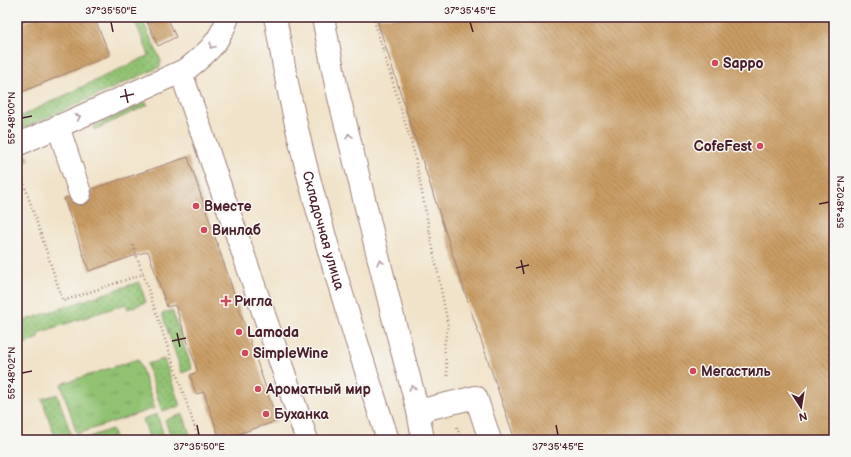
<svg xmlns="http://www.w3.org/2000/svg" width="851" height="457" font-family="'Balsamiq Sans',sans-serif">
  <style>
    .grass { fill: url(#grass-dots); stroke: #6e704e }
    .park { fill: url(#park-tufts); stroke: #6e704e }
    .building { fill: url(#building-back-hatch) }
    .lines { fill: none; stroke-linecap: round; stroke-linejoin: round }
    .minor-casing { stroke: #9e817a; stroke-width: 24 }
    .path { stroke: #9e817a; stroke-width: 2.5; stroke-dasharray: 1 3; stroke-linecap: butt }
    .minor { stroke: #fff; stroke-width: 22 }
    .oneway { stroke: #ae9aa0 }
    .ticks { fill: none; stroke: #4a1f2b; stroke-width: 1.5 }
    .poi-dot { fill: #d1495b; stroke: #f6f6f2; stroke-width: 1.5 }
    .labels { text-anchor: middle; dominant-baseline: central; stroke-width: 3; stroke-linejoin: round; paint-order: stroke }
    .poi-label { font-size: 14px; font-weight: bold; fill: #4a1f2b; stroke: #f6f6f2; text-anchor: start }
    .street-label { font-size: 14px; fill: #4a1f2b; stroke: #f6f6f2 }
    .neatline { fill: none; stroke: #4a1f2b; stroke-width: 1.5 }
    .ticks-label { font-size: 10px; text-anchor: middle; fill: #4a1f2b }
  </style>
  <defs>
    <pattern id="grass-dots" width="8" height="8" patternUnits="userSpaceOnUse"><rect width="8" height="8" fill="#91c272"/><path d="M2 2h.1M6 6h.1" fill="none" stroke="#789d5e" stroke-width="1.8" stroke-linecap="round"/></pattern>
    <pattern id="park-tufts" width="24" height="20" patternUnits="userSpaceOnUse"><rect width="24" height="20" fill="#91c272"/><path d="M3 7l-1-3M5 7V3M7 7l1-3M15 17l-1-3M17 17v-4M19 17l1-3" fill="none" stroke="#789d5e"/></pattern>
    <pattern id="building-back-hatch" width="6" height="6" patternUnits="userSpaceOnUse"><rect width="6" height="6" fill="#c99c64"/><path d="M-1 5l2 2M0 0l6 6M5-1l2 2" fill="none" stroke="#a57f53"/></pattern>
  </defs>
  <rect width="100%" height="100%" fill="#f6f6f2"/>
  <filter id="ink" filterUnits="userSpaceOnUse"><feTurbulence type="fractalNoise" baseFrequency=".025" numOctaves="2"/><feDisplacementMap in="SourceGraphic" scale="8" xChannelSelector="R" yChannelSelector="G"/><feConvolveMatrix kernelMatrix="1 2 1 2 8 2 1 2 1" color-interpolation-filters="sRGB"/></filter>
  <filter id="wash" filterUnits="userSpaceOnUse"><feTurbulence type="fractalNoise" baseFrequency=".012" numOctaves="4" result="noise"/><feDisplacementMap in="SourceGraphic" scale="16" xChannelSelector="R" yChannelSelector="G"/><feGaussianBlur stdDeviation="0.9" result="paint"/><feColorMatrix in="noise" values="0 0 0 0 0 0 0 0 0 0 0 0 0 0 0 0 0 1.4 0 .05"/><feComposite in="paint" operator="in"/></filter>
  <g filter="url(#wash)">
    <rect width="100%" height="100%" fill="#f1e3c9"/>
    <path class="grass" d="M 133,17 L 141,17 L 161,61 L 160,67 L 17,131 L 17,118 L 149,55 Z
      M 146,102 L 148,105 L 94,130 L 93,126 Z
      M 27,155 L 29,160 L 17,165 L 17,159 Z
      M 139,282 L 146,302 L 128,309 L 126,304 L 38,333 L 39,338 L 24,344 L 17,323 Z
      M 172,310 L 192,369 L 182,373 L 162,314 Z
      M 164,359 L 180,406 L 162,411 L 147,364 Z
      M 57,394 L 73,440 L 56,440 L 42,399 Z
      M 183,414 L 192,440 L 172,440 L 165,420 Z"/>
    <path class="park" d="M 138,359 L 155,408 L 77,434 L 61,384 Z
      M 157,414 L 165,440 L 150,440 L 143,419 Z
      M 112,429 L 116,440 L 80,440 Z"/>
    <g id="blocks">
      <path class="building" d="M 36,17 L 94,17 L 110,55 L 17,94 L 17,25 Z
        M 145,17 L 167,17 L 176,37 L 158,46 Z
        M 376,17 L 834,17 L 834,440 L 515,440 L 467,299 Z
        M 188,157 L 277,421 L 220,440 L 204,392 L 196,394 L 190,375 L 198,372 L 175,305 L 167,307 L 148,251 L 89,271 L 64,199 L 68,197 L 71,202 L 77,205 L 84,205 L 90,201 L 92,196 L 92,189 Z"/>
    </g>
  </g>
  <g filter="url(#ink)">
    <use href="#blocks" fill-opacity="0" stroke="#9e817a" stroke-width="1"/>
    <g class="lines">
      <defs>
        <g id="minor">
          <path id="s1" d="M 275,17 C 281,47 285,77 292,106 C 316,219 353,330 388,440"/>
          <path d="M 323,17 L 336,85 L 393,317 L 418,411 L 423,440"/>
          <path d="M 181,72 L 307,440"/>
          <path d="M 58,126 L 80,193"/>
          <path d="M 17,145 L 187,69 C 207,53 220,42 228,17"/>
          <path d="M 418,411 L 476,397 L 490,440"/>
        </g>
      </defs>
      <use href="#minor" class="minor-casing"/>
      <path class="path" d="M 373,17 L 414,152 L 448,325 L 444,346 L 448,379
        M 19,169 L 63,301 L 143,274 L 199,440
        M 133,245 L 143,274
        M 457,427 L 461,440"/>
      <use href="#minor" class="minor"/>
    </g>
    <defs><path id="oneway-chevron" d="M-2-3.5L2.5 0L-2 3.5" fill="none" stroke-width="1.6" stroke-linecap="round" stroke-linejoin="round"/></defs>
    <g class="oneway">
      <use href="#oneway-chevron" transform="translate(212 46) rotate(128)"/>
      <use href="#oneway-chevron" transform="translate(78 117) rotate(-24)"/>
      <use href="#oneway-chevron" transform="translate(349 136) rotate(-104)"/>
      <use href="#oneway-chevron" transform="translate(380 262) rotate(-104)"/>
      <use href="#oneway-chevron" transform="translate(412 388) rotate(-105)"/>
    </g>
  </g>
  <path class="ticks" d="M 111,22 L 113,32M 470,22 L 473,32M 125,89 L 128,103M 120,97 L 134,94M 22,118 L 32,116M 819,204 L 829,202M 521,260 L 524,274M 516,268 L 529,265M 177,333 L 180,347M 172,341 L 186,338M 22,373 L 32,371M 197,425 L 199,435M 556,425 L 558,435"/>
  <g class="poi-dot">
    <circle cx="715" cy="63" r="4"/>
    <circle cx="760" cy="146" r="4"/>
    <circle cx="196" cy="206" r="4"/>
    <circle cx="204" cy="230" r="4"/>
    <path d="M224 295h4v4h4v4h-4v4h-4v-4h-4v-4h4z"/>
    <circle cx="239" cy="332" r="4"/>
    <circle cx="245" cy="353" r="4"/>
    <circle cx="693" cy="371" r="4"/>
    <circle cx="258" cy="389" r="4"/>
    <circle cx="266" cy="414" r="4"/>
  </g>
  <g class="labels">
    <g class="poi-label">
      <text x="723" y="63">Sappo</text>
      <text x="752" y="146" text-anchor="end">CofeFest</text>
      <text x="204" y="206">Вместе</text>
      <text x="212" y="230">Винлаб</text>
      <text x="234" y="301">Ригла</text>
      <text x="247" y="332">Lamoda</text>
      <text x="253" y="353">SimpleWine</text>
      <text x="701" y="371">Мегастиль</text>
      <text x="266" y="389">Ароматный мир</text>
      <text x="274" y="414">Буханка</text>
    </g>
    <g class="street-label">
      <text stroke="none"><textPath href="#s1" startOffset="219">Складочная улица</textPath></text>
    </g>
  </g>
  <rect width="851" height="457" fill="none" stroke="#f6f6f2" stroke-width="44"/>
  <g transform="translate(801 407) rotate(168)" stroke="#f6f6f2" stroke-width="3" paint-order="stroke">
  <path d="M0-3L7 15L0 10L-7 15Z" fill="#4a1f2b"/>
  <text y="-6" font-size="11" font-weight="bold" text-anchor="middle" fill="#4a1f2b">N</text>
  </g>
  <rect x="22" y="22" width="807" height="413" class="neatline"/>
  <g class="ticks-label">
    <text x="111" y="14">37°35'50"E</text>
    <text x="470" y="14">37°35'45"E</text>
    <text transform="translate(11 118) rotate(-90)" y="4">55°48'00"N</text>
    <text transform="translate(840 202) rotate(-90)" y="4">55°48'02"N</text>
    <text transform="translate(11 373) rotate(-90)" y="4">55°48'02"N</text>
    <text x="199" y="450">37°35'50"E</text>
    <text x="558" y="450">37°35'45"E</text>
  </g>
</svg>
